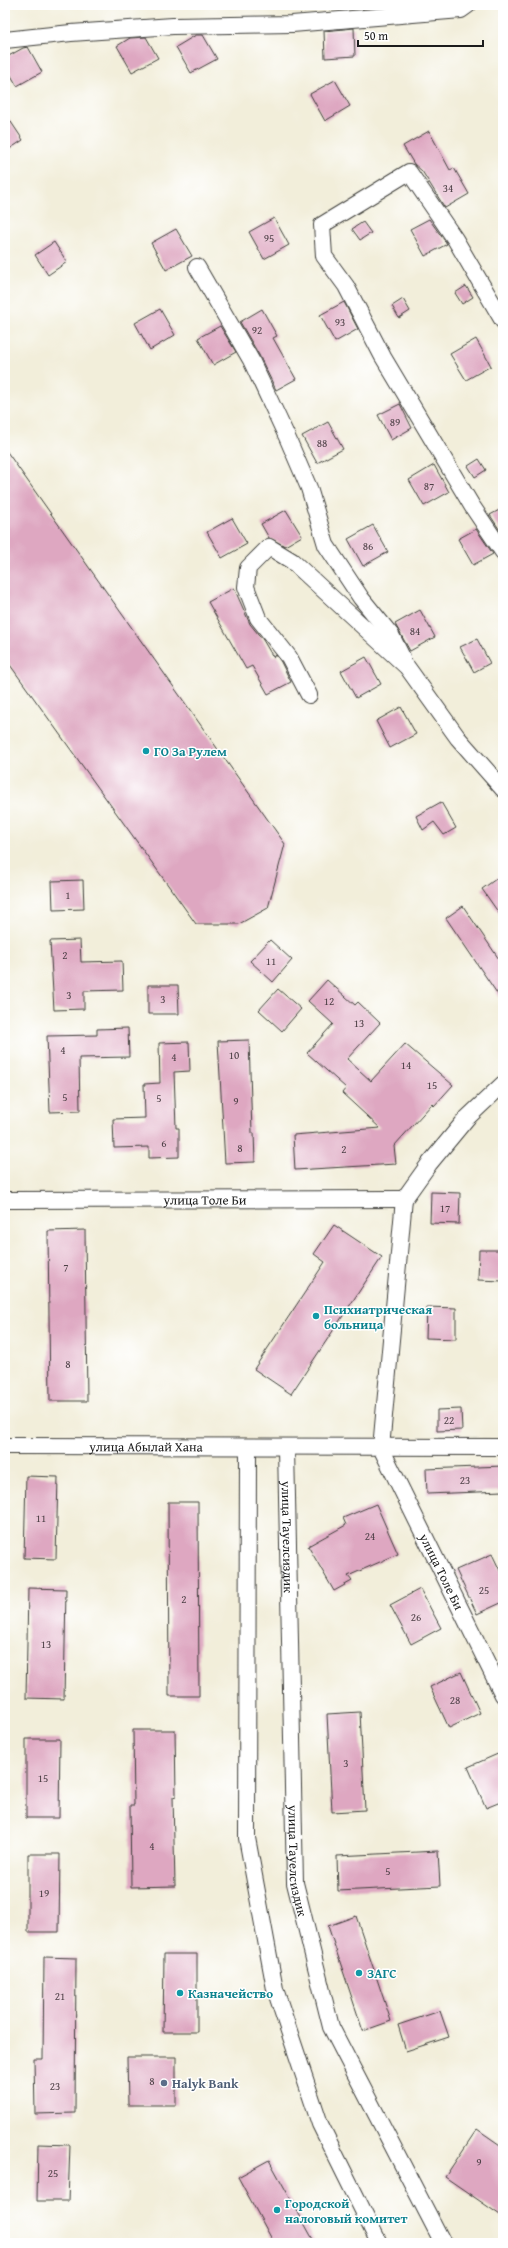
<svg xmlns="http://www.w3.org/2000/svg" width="508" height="2248" font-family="'Gentium Book Plus',serif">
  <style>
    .building { fill: #dea7c1 }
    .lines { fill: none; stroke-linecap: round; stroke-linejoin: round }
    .minor-casing { stroke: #3c3c38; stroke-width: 18 }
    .minor { stroke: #fff; stroke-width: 16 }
    .culture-dot { fill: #0f9aa8; stroke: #fff; stroke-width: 1.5 }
    .service-dot { fill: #5c6f8a; stroke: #fff; stroke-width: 1.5 }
    .labels { text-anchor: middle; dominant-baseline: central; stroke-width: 3; stroke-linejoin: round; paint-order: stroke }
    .number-label { font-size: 11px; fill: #4c3f45 }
    .culture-label { font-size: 13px; font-weight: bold; fill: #0d838f; stroke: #fff; text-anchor: start }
    .street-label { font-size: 13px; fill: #1c1c1c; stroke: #fff }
    .service-label { font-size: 13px; font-weight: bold; fill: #4e5e75; stroke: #fff; text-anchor: start }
  </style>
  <rect width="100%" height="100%" fill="#fff"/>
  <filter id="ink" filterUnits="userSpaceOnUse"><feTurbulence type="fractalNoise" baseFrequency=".025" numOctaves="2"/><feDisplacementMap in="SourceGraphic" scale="8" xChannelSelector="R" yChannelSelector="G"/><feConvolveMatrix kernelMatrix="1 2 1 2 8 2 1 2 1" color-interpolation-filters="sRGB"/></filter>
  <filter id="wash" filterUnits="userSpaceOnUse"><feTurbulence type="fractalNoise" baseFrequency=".012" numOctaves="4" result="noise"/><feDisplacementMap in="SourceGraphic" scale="16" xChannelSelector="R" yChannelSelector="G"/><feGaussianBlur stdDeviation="0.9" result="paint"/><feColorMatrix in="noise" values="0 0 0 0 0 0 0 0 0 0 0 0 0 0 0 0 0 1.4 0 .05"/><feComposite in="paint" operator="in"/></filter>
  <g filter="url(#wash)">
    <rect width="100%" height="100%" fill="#f2eeda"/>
    <g id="blocks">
      <path class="building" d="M 354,28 L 355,56 L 325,58 L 324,31 Z
        M 196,35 L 203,35 L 217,59 L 191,73 L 176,47 Z
        M 146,37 L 158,58 L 132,72 L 117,46 L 130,38 Z
        M 28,47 L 42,72 L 17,86 L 5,65 L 5,58 L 23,48 Z
        M 335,80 L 350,106 L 325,121 L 310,94 Z
        M 5,113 L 23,140 L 5,152 Z
        M 429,131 L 450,170 L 454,168 L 469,194 L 445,208 L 422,171 L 414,164 L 403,146 Z
        M 274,218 L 289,245 L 264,259 L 249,232 Z
        M 429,219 L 447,244 L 425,256 L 410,229 Z
        M 363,222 L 371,233 L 360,240 L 352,229 Z
        M 176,229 L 192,256 L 166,270 L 151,243 Z
        M 54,242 L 67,262 L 48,275 L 35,255 Z
        M 466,286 L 473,297 L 462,304 L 455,293 Z
        M 403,299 L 410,311 L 399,318 L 392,306 Z
        M 344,302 L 358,329 L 335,342 L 320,315 Z
        M 160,309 L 175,335 L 150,350 L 135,323 Z
        M 262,309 L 277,336 L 273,338 L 296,379 L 276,390 L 259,355 L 240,322 Z
        M 220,326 L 236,352 L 213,365 L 198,338 Z
        M 476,339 L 491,366 L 466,380 L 450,354 Z
        M 400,404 L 412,428 L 391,440 L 378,415 Z
        M 328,422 L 343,449 L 317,463 L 302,436 Z
        M 5,449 L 285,844 L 268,908 L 239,924 L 196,924 L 5,658 Z
        M 479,459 L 486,470 L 475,477 L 468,466 Z
        M 434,465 L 449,492 L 424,506 L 409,480 Z
        M 503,508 L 503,535 L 490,515 Z
        M 286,510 L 302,536 L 285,546 L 269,538 L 261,524 Z
        M 232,518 L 247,544 L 222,558 L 207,532 Z
        M 373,525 L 388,552 L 363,566 L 348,539 Z
        M 476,529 L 493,554 L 473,565 L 458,539 Z
        M 234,588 L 250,624 L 263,640 L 273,657 L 276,655 L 281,662 L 291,682 L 268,694 L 252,666 L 246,669 L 208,602 Z
        M 420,610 L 435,637 L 410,651 L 395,624 Z
        M 477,639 L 490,663 L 474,672 L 460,647 Z
        M 366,657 L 381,684 L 356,698 L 341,671 Z
        M 401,707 L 416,734 L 390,748 L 376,721 Z
        M 441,802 L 456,828 L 444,835 L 434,822 L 423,830 L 416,816 Z
        M 503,874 L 503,919 L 482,889 Z
        M 83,880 L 84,909 L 53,910 L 52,881 Z
        M 463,906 L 503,965 L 503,1002 L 446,918 Z
        M 80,940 L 81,962 L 122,961 L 123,990 L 84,991 L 84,1009 L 54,1010 L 50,941 Z
        M 270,940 L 292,960 L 273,982 L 250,961 Z
        M 327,980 L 355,1005 L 358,1002 L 380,1023 L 347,1059 L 371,1081 L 405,1044 L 453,1085 L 434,1106 L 432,1104 L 394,1146 L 396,1164 L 295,1170 L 293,1135 L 380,1128 L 342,1093 L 346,1088 L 307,1053 L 333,1024 L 308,1001 Z
        M 148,985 L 178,985 L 179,1014 L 148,1014 Z
        M 278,989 L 301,1009 L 282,1031 L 259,1010 Z
        M 128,1028 L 129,1057 L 79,1058 L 80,1111 L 50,1112 L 47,1036 L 97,1035 L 97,1029 Z
        M 249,1040 L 252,1133 L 254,1133 L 255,1162 L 225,1163 L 218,1041 Z
        M 189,1042 L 190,1071 L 174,1072 L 176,1128 L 179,1128 L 179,1157 L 149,1158 L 149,1147 L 114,1148 L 113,1119 L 145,1118 L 144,1084 L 160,1083 L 159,1043 Z
        M 431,1192 L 460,1193 L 459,1224 L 430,1223 Z
        M 334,1225 L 382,1257 L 291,1394 L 254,1369 L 325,1262 L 314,1254 Z
        M 85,1230 L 87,1401 L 50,1401 L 48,1231 Z
        M 479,1250 L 503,1250 L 503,1281 L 478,1280 Z
        M 427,1307 L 456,1308 L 456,1339 L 426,1338 Z
        M 461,1409 L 462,1430 L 437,1431 L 437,1410 Z
        M 503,1466 L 503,1491 L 427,1494 L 426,1469 Z
        M 26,1476 L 58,1477 L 56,1559 L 24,1558 Z
        M 168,1502 L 198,1502 L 199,1696 L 169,1696 Z
        M 376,1504 L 398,1554 L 348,1576 L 352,1581 L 334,1591 L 308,1546 L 346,1525 L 343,1518 Z
        M 492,1554 L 503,1577 L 503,1602 L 477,1614 L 456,1570 Z
        M 28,1588 L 66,1589 L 64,1699 L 26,1698 Z
        M 420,1589 L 441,1628 L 411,1644 L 390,1605 Z
        M 461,1672 L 480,1713 L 449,1728 L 430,1687 Z
        M 360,1712 L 365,1810 L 332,1812 L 327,1714 Z
        M 133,1730 L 175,1730 L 176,1796 L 173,1797 L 175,1886 L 131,1887 L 130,1805 L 134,1805 Z
        M 26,1739 L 60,1739 L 59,1818 L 26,1818 Z
        M 500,1753 L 503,1760 L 503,1801 L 486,1808 L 468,1767 Z
        M 438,1851 L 440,1886 L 338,1891 L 337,1856 Z
        M 28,1854 L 60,1854 L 59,1932 L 28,1932 Z
        M 356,1916 L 391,2021 L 363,2031 L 328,1926 Z
        M 164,1954 L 197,1954 L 197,2032 L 163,2032 Z
        M 44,1957 L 76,1958 L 75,2113 L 35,2114 L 34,2059 L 43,2059 Z
        M 440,2011 L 449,2037 L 406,2051 L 398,2025 Z
        M 127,2057 L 176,2057 L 176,2105 L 128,2105 Z
        M 477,2129 L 503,2147 L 503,2217 L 445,2177 Z
        M 38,2144 L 70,2145 L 68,2201 L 37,2201 Z
        M 269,2160 L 315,2243 L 274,2243 L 238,2177 Z"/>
    </g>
  </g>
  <g filter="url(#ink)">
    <use href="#blocks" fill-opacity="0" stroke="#3c3c38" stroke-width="1"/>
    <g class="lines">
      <defs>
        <g id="minor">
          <path d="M 5,40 L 71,33 L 173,26 L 292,24 L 461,10 L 468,5"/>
          <path d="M 197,267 L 251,360 L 287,437 L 309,488 L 326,545 L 361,598 L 391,635 L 402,657"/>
          <path d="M 503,321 L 455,239 L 409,172 L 322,225 L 324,256 L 346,286 L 383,357 L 472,506 L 503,552"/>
          <path d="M 309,695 L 289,657 L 258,618 L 246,587 L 248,568 L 269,547 L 292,561 L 407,667 L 458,738 L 503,789"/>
          <path id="s1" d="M 503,1084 L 467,1118 L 429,1164 L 404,1199 L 381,1448 L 503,1695"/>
          <path id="s2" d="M 5,1200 L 404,1199"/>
          <path id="s3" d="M 5,1446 L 503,1447"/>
          <path d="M 248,1448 L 247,1838 L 275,1989 L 320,2124 L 379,2243"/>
          <path id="s4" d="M 286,1448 L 295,1883 L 331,2027 L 443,2243"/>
        </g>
      </defs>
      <use href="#minor" class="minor-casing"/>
      <use href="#minor" class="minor"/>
    </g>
  </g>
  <g class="culture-dot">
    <circle cx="146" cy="751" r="4"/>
    <circle cx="316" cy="1316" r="4"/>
    <circle cx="359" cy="1973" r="4"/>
    <circle cx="180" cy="1993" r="4"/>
    <circle cx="277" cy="2210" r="4"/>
  </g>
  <circle class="service-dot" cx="164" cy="2083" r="4"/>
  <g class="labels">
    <g class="number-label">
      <text x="448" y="188">34</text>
      <text x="269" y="238">95</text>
      <text x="340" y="322">93</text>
      <text x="257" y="330">92</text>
      <text x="395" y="422">89</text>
      <text x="322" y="443">88</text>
      <text x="429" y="486">87</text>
      <text x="368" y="546">86</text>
      <text x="415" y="631">84</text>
      <text x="68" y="895">1</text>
      <text x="65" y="955">2</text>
      <text x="271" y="961">11</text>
      <text x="69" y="995">3</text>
      <text x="163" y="999">3</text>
      <text x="329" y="1001">12</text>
      <text x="359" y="1023">13</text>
      <text x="63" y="1050">4</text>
      <text x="234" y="1055">10</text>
      <text x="174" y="1057">4</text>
      <text x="406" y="1065">14</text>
      <text x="432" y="1085">15</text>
      <text x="65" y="1097">5</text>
      <text x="159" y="1098">5</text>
      <text x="236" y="1101">9</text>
      <text x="164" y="1143">6</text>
      <text x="240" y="1148">8</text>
      <text x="344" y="1149">2</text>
      <text x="445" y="1208">17</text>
      <text x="66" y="1267">7</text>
      <text x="68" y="1364">8</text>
      <text x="449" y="1420">22</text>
      <text x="465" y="1480">23</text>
      <text x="41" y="1518">11</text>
      <text x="370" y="1536">24</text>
      <text x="484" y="1590">25</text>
      <text x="184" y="1599">2</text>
      <text x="416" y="1617">26</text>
      <text x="46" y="1644">13</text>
      <text x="455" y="1700">28</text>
      <text x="346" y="1763">3</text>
      <text x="43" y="1778">15</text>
      <text x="152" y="1846">4</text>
      <text x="388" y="1871">5</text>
      <text x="44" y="1893">19</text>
      <text x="60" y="1996">21</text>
      <text x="152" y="2081">8</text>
      <text x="55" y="2086">23</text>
      <text x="479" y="2162">9</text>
      <text x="53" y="2173">25</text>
    </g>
    <g class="culture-label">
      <text x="154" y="751">ГО За Рулем</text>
      <text x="324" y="1309">Психиатрическая<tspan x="324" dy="15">больница</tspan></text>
      <text x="367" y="1973">ЗАГС</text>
      <text x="188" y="1993">Казначейство</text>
      <text x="285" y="2203">Городской<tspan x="285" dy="15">налоговый комитет</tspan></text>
    </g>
    <g class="street-label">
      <text stroke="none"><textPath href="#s2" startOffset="200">улица Толе Би</textPath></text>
      <text stroke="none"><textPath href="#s3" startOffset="141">улица Абылай Хана</textPath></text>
      <text stroke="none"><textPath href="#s4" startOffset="89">улица Тауелсиздик</textPath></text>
      <text stroke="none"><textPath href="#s1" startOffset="540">улица Толе Би</textPath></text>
      <text stroke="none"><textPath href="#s4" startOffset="413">улица Тауелсиздик</textPath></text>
    </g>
    <g class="service-label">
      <text x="172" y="2083">Halyk Bank</text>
    </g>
  </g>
  <rect width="508" height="2248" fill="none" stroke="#fff" stroke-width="20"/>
  <path d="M358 40v6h125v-6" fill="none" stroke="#1c1c1c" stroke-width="2"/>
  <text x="364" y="40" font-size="12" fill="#1c1c1c" stroke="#ffffff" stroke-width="3" paint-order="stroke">50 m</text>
</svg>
